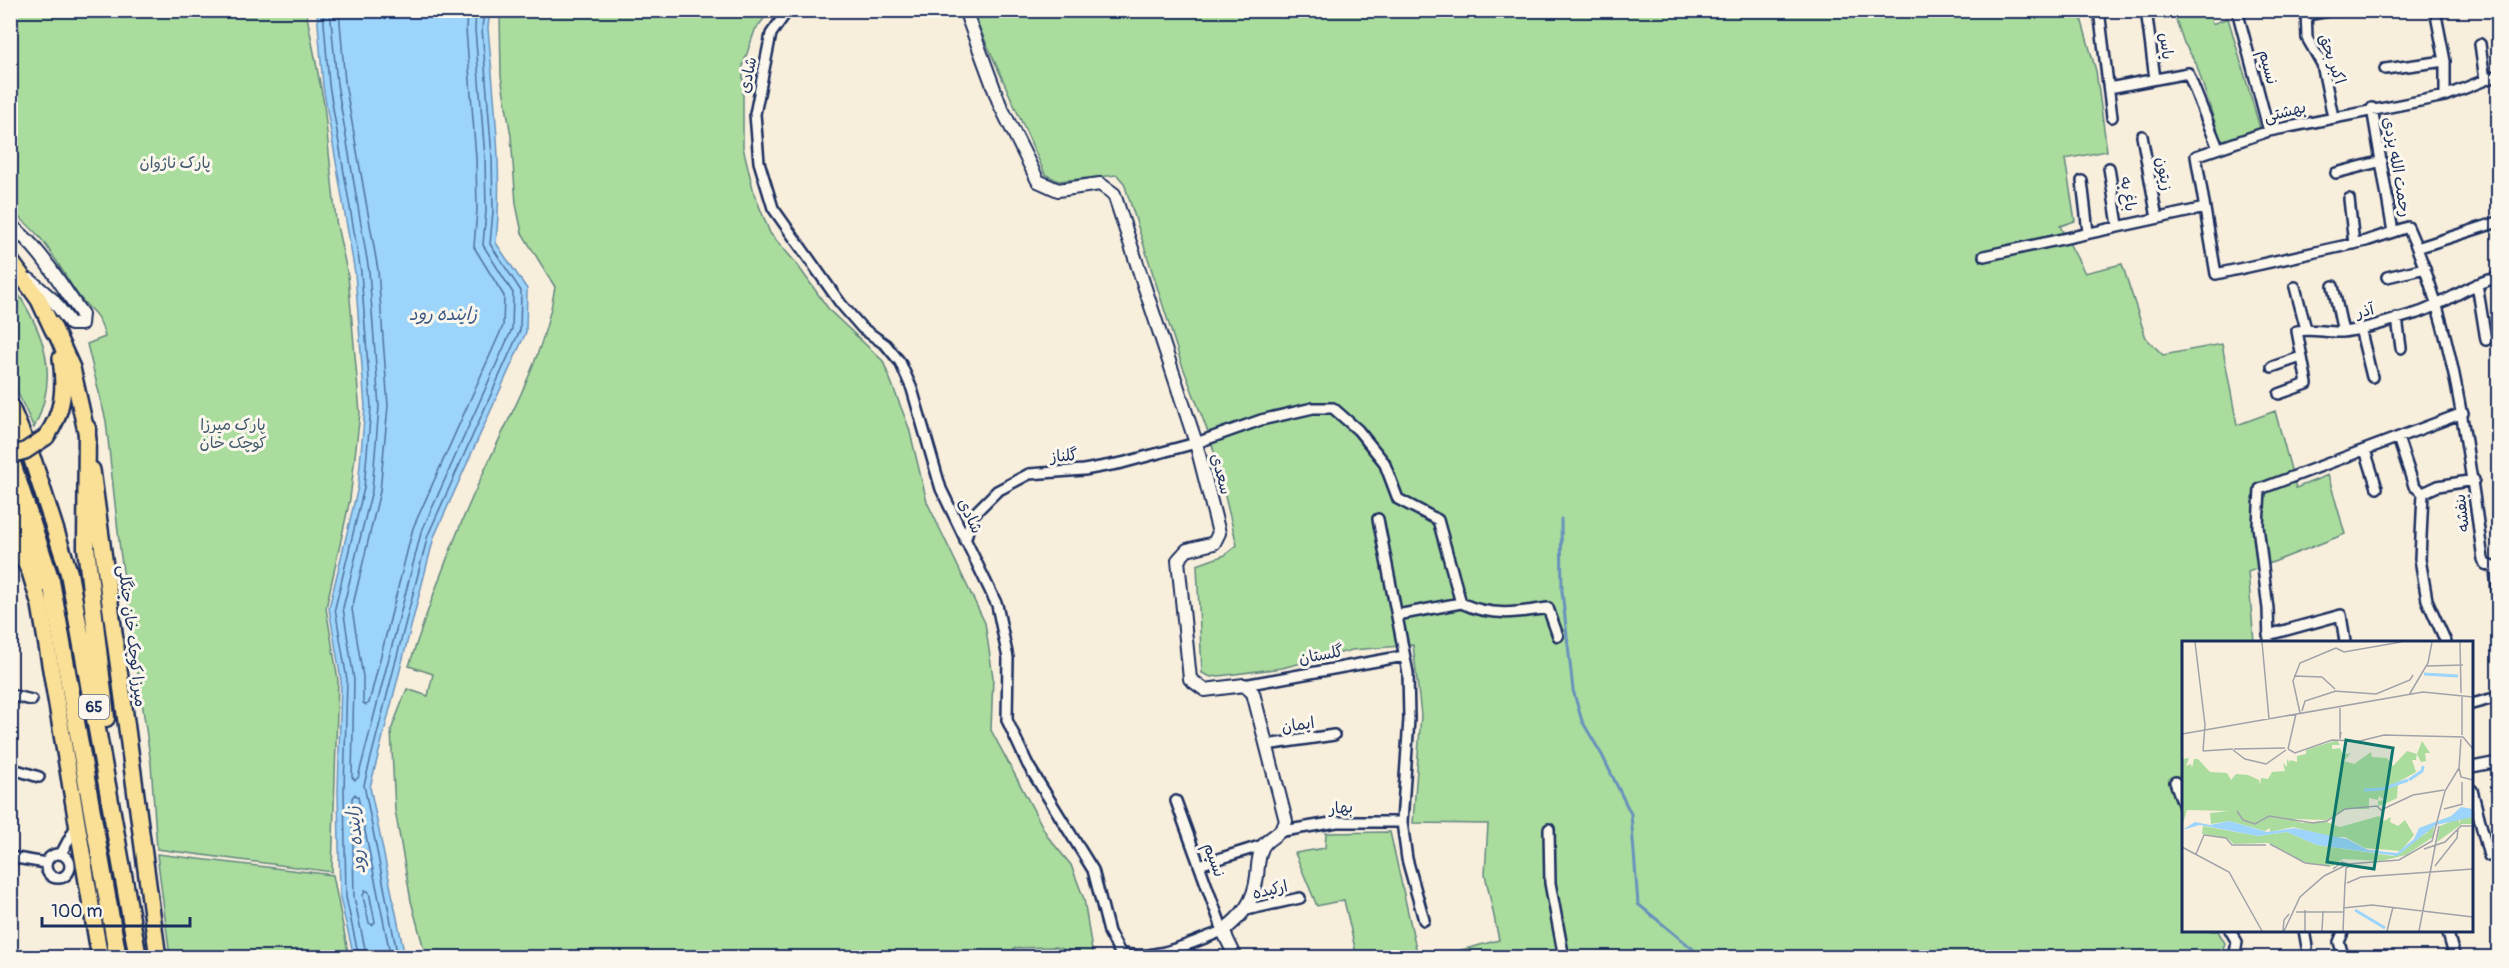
<svg xmlns="http://www.w3.org/2000/svg" width="2509" height="968" font-family="Pangolin,'Playpen Sans Arabic',sans-serif">
  <style>
    .green { fill: #aadc9d; stroke: #62867e; stroke-width: 1.5 }
    .water { fill: #9cd4fb; stroke: #6892bc; stroke-width: 1.5 }
    .lines { fill: none; stroke-linecap: round; stroke-linejoin: round }
    .shore { stroke: #4f719d; stroke-width: 1.5 }
    .stream { stroke: #6892bc; stroke-width: 3 }
    .minor-casing { stroke: #1b2f5e; stroke-width: 14 }
    .tertiary-casing { stroke: #1b2f5e; stroke-width: 16 }
    .primary-casing { stroke: #1b2f5e; stroke-width: 20 }
    .trunk-casing { stroke: #1b2f5e; stroke-width: 21 }
    .minor { stroke: #fbf7ec; stroke-width: 9 }
    .tertiary { stroke: #fbf7ec; stroke-width: 12 }
    .primary { stroke: #fadf96; stroke-width: 15 }
    .trunk { stroke: #fadf96; stroke-width: 16 }
    .primary-bridge-casing { stroke: #1b2f5e; stroke-width: 20; stroke-linecap: butt }
    .primary-bridge { stroke: #fadf96; stroke-width: 15 }
    .labels { text-anchor: middle; dominant-baseline: central; stroke-width: 6; stroke-linejoin: round; paint-order: stroke }
    .shield { fill: #fbf7ec; stroke: #5e6b89; stroke-width: 1.5 }
    .shield-label { font-size: 15px; font-weight: bold; fill: #1b2f5e }
    .street-label { font-size: 16px; fill: #1b2f5e; stroke: #fbf7ec }
    .park-label { font-size: 16px; fill: #3f5a6e; stroke: #fbf7ec }
    .water-label { font-size: 18px; font-style: italic; fill: #3b5885; stroke: #fbf7ec }
    .inset-river { fill: none; stroke: #9cd4fb; stroke-width: 3 }
    .inset-road { fill: none; stroke: #a0a2aa; stroke-width: 1.5 }
    .view { fill: #0f766e; fill-opacity: 0.15; stroke: #0f766e; stroke-width: 3 }
    .inset-edge { fill: none; stroke: #1b2f5e; stroke-width: 3 }
  </style>
  <rect width="100%" height="100%" fill="#f8eedc"/>
  <filter id="ink" filterUnits="userSpaceOnUse"><feTurbulence type="fractalNoise" baseFrequency=".0167" numOctaves="2"/><feDisplacementMap in="SourceGraphic" scale="12" xChannelSelector="R" yChannelSelector="G"/><feConvolveMatrix kernelMatrix="1 2 1 2 8 2 1 2 1" color-interpolation-filters="sRGB"/></filter>
  <g filter="url(#ink)">
    <path class="green" d="M 11,10 L 306,11 L 324,104 L 336,221 L 348,276 L 360,413 L 350,499 L 326,608 L 338,680 L 332,872 L 157,849 L 151,764 L 120,550 L 106,421 L 87,344 L 105,337 C 99,311 92,314 78,295 C 54,260 47,237 11,211 Z
      M 500,11 L 770,11 L 755,30 L 743,65 L 743,147 L 754,193 L 770,233 L 796,263 L 830,311 L 883,361 L 909,428 L 927,502 L 985,623 L 993,677 L 991,730 L 1048,837 L 1071,865 L 1084,899 L 1093,957 L 1055,947 L 1014,948 L 1013,958 L 426,957 L 411,901 L 395,810 L 391,730 L 407,689 L 428,696 L 433,674 L 409,666 C 430,602 452,540 481,478 C 511,411 543,362 555,287 L 522,233 L 516,204 L 511,136 L 501,76 Z
      M 972,11 L 2079,11 L 2096,71 L 2107,151 L 2065,159 L 2075,221 L 2060,226 L 2085,273 L 2122,264 L 2146,338 L 2163,355 L 2222,344 L 2237,425 L 2275,411 L 2296,488 L 2328,475 L 2345,534 L 2248,572 L 2254,642 L 2184,642 L 2184,930 L 2218,931 L 2225,943 L 2220,957 L 1435,957 L 1499,940 L 1485,874 L 1488,824 L 1413,823 L 1421,715 L 1413,645 L 1352,650 L 1282,668 L 1211,677 L 1202,673 L 1197,565 L 1225,555 L 1237,545 L 1211,440 L 1181,362 L 1124,183 L 1117,175 L 1058,181 L 1045,174 Z
      M 2173,11 L 2209,11 L 2212,24 L 2228,18 L 2260,128 L 2221,142 L 2196,63 L 2184,43 Z
      M 11,283 C 44,331 61,373 34,428 L 11,378 Z
      M 1390,832 L 1418,957 L 1357,957 L 1344,900 L 1317,906 L 1295,853 L 1325,848 L 1326,833 Z
      M 157,854 L 333,875 L 349,957 L 170,957 Z"/>
    <path class="water" d="M 317,11 L 490,11 L 488,28 C 494,99 503,172 496,243 L 527,289 L 526,332 L 434,537 L 370,787 L 405,957 L 354,957 L 340,898 L 338,791 L 341,680 L 329,608 L 358,487 L 365,407 L 355,273 L 323,86 Z"/>
    <g class="lines">
      <path class="shore" d="M 323,10 L 329,85 L 361,272 L 371,407 L 364,488 L 335,608 L 347,680 L 344,791 L 346,897 L 359,958
        M 330,10 L 337,84 L 369,271 L 379,407 L 372,490 L 343,608 L 354,680 L 352,777 L 355,780 L 358,778 L 421,533 L 512,329 L 513,293 L 483,245 L 486,211 L 485,158 L 475,29 L 476,10
        M 339,10 L 345,83 L 378,270 L 388,406 L 380,491 L 352,609 L 363,677 L 363,703 L 366,705 L 369,703 L 413,528 L 503,326 L 504,296 L 474,247 L 477,210 L 476,158 L 466,29 L 467,10
        M 365,890 L 369,892 L 375,922 L 372,925 L 369,923 L 363,896 Z
        M 367,958 L 354,897 L 352,798 L 355,794 L 358,797 L 391,958
        M 398,958 L 364,785 L 428,535 L 520,330 L 521,291 L 490,244 L 493,211 L 492,157 L 482,28 L 484,10"/>
      <path class="stream" d="M 1561,519 L 1562,591 L 1573,690 L 1582,721 L 1602,755 L 1631,814 L 1638,904 L 1694,950 L 1699,958"/>
      <defs>
        <path id="minor" d="M 788,10 L 771,34 L 755,114 L 759,162 L 773,208 L 841,304 L 862,328 L 886,345 L 900,362 L 912,389 L 941,489 L 997,605 L 1008,658 L 1007,720 L 1028,765 L 1093,870 L 1109,932 L 1120,953 C 1155,962 1190,943 1223,931 L 1176,801
          M 2099,10 L 2112,117
          M 2237,10 L 2269,131
          M 2306,10 L 2307,38 L 2322,64 L 2333,117
          M 2435,10 L 2445,61 L 2445,96
          M 2307,15 L 2334,10
          M 2147,17 L 2155,79
          M 2480,44 L 2485,80
          M 2385,69 L 2445,61
          M 2498,75 L 2445,96 L 2269,131 L 2196,156 L 2216,274 L 2366,241 L 2408,227 C 2455,332 2467,446 2483,559 L 2485,564 L 2498,569
          M 2109,88 L 2188,73 L 2218,148
          M 2372,108 L 2393,232
          M 2142,136 L 2157,218
          M 2109,168 L 2118,225
          M 2336,173 L 2382,161
          M 2082,181 L 2088,232
          M 2349,199 L 2354,244
          M 2417,248 L 2498,222
          M 1984,256 L 2205,208
          M 2387,277 L 2425,268
          M 2477,284 L 2486,340
          M 2333,286 L 2343,332
          M 2295,287 L 2306,329
          M 2397,318 L 2401,348
          M 2360,328 L 2372,377
          M 2272,367 L 2301,357
          M 2279,394 L 2307,384 L 2297,331 C 2312,328 2327,333 2342,332 C 2366,330 2392,320 2414,314 C 2444,306 2468,283 2498,278
          M 2398,438 L 2414,486 L 2423,493
          M 2365,450 L 2377,488
          M 2423,493 L 2420,559 L 2427,600 L 2446,642
          M 2423,493 L 2438,486 L 2474,480
          M 1378,519 L 1408,673 L 1409,719 L 1402,822 L 1407,859 L 1424,920
          M 965,541 L 972,516 L 997,491 L 1029,474 L 1084,470 L 1122,463 L 1196,443 L 1261,420 L 1313,408 L 1333,408 L 1358,430 L 1384,462 L 1398,499 L 1438,520 L 1461,603 C 1491,617 1517,613 1548,608 L 1558,636
          M 2495,568 L 2498,603
          M 1397,615 L 1461,603
          M 2268,635 L 2341,615 L 2345,642
          M 2269,642 L 2268,609 L 2258,526 L 2260,489 L 2463,413
          M 1244,685 L 1404,656
          M 10,695 L 32,700
          M 2472,704 L 2498,697
          M 1266,745 L 1334,735
          M 2472,767 L 2498,762
          M 10,768 L 39,777
          M 2175,782 L 2184,807
          M 2472,790 L 2489,856
          M 1549,829 L 1550,883 L 1564,958
          M 1283,831 L 1337,822 L 1402,822
          M 61,854 L 77,824
          M46 866a12 12 0 1 1 24 0a12 12 0 1 1-24 0Z
          M 10,857 L 46,863
          M 1199,865 L 1263,845
          M 1246,910 L 1300,898
          M 2230,930 L 2237,942 L 2234,958
          M 2304,930 L 2307,947
          M 2344,930 L 2339,942 L 2344,958
          M 2447,930 L 2455,958"/>
        <path id="tertiary" d="M 965,10 L 1000,105 L 1038,181 L 1058,190 L 1100,184 L 1114,194 L 1196,443 L 1219,533 L 1214,543 L 1187,550 L 1178,560 L 1190,679 L 1205,690 L 1244,685 L 1253,693 L 1286,821 C 1281,837 1267,836 1262,848 C 1258,857 1258,866 1257,876 C 1254,902 1243,915 1223,931 L 1236,958
          M 10,225 C 42,249 59,283 82,314 L 81,324 L 71,324 L 53,300 L 30,280"/>
        <path id="primary" d="M 10,260 L 39,300 L 54,332
          M 52,324 L 72,368 L 88,440
          M 46,437 C 64,412 65,388 61,358
          M 92,470 L 158,958
          M 10,533 L 30,572 L 40,605 L 100,958"/>
        <path id="trunk" d="M 10,406 L 33,461 L 69,573 L 138,958
          M 87,428 L 86,547 L 106,718
          M 10,457 L 51,581 L 118,958
          M 10,510 L 43,583"/>
      </defs>
      <use href="#minor" class="minor-casing"/>
      <use href="#tertiary" class="tertiary-casing"/>
      <use href="#primary" class="primary-casing"/>
      <use href="#trunk" class="trunk-casing"/>
      <use href="#minor" class="minor"/>
      <use href="#tertiary" class="tertiary"/>
      <use href="#primary" class="primary"/>
      <use href="#trunk" class="trunk"/>
      <defs>
        <path id="primary-bridge" d="M 10,455 L 25,451 L 46,437"/>
      </defs>
      <use href="#primary-bridge" class="primary-bridge-casing"/>
      <use href="#primary-bridge" class="primary-bridge"/>
    </g>
  </g>
  <g class="labels">
    <rect class="shield" x="79" y="695" width="30" height="24" rx="4.5"/>
    <g class="shield-label">
      <text x="94" y="707">65</text>
    </g>
    <g class="street-label">
      <text transform="translate(2166 46) rotate(83)">یاس</text>
      <text transform="translate(2332 59) rotate(71)">اکبر بحق</text>
      <text transform="translate(2268 67) rotate(75)">نسیم</text>
      <text transform="translate(748 75) rotate(-78)">شادی</text>
      <text transform="translate(2285 112) rotate(-14)">بهشتی</text>
      <text transform="translate(2397 167) rotate(80)">رحمت الله یزدی</text>
      <text transform="translate(2164 174) rotate(80)">زيتون</text>
      <text transform="translate(2128 194) rotate(81)">باغ به</text>
      <text transform="translate(2365 311) rotate(-14)">آذر</text>
      <text transform="translate(1064 456) rotate(-4)">گلناز</text>
      <text transform="translate(1221 474) rotate(75)">سعدی</text>
      <text transform="translate(2462 513) rotate(-97)">بنفشه</text>
      <text transform="translate(970 516) rotate(65)">شادی</text>
      <text transform="translate(132 636) rotate(83)">میرزا کوچک خان جنگلی</text>
      <text transform="translate(1321 655) rotate(-10)">گلستان</text>
      <text transform="translate(1298 725) rotate(-8)">ایمان</text>
      <text transform="translate(1341 808) rotate(-4)">بهار</text>
      <text transform="translate(1214 860) rotate(70)">نسیم</text>
      <text transform="translate(1270 890) rotate(-13)">ارکیده</text>
    </g>
    <g class="park-label">
      <text x="175" y="163">پارک ناژوان</text>
      <text x="233" y="425">پارک میرزا<tspan x="233" dy="18">کوچک خان</tspan></text>
    </g>
    <g class="water-label">
      <text x="443" y="314">زاینده رود</text>
      <text transform="translate(356 840) rotate(-96)">زاینده رود</text>
    </g>
  </g>
  <g transform="translate(2182 641)">
    <rect width="291" height="291" fill="#f8eedc"/>
    <path d="M 155,99 L 158,104 L 150,104 L 150,108 L 158,107 L 161,114 L 169,112 L 162,120 L 172,123 L 189,111 L 190,116 L 205,117 L 211,125 L 225,110 L 235,113 L 240,100 L 248,112 L 243,112 L 244,120 L 239,121 L 235,113 L 234,119 L 230,119 L 234,131 L 216,141 L 215,157 L 205,162 L 196,165 L 196,160 L 202,159 L 197,155 L 196,159 L 187,157 L 187,168 L 163,168 L 145,179 L 109,178 L 120,182 L 142,180 L 158,186 L 197,175 L 202,180 L 209,176 L 208,181 L 216,185 L 223,179 L 232,194 L 219,210 L 183,207 L 163,196 L 149,196 L 111,186 L 88,191 L 88,187 L 83,190 L 47,180 L 29,183 L 28,172 L 47,170 L 5,169 L 0,186 L 0,118 L 7,117 L 4,125 L 9,123 L 10,127 L 12,118 L 16,118 L 28,131 L 45,132 L 49,139 L 54,133 L 66,134 L 77,139 L 78,144 L 79,137 L 86,138 L 90,131 L 103,130 L 101,122 L 105,126 L 105,118 L 108,122 L 108,119 L 115,121 L 115,115 L 124,113 L 124,109 ZM 291,176 L 291,183 L 280,183 L 255,201 L 258,185 L 277,177 L 277,183 L 279,177 ZM 252,184 L 251,196 L 224,214 L 199,220 L 161,218 L 151,225 L 124,222 L 86,202 L 52,203 L 45,197 L 20,193 L 21,185 L 76,195 L 105,191 L 135,204 L 211,215 L 246,191 L 242,190 L 246,185 Z" fill="#aadc9d"/>
    <path d="M 279,166 L 291,168 L 291,176 L 254,184 L 215,215 L 135,204 L 105,191 L 76,195 L 18,184 L 0,189 L 13,181 L 28,184 L 47,180 L 85,191 L 112,187 L 165,198 L 186,209 L 215,212 L 232,198 L 237,187 L 269,175 Z" fill="#9cd4fb"/>
    <path class="inset-river" d="M 242,33 L 276,35M 227,139 L 240,130 L 241,125M 182,149 L 201,148 L 226,139M 173,269 L 203,287"/>
    <path class="inset-road" d="M 13,1 L 23,84 L 21,110M 80,1 L 87,78M 278,1 L 279,52M 154,7 L 162,11 L 219,1M 245,25 L 281,24M 112,35 L 140,36 L 153,48M 152,50 L 194,53 L 228,39 L 231,34M 227,54 L 246,22 L 250,1M 158,65 L 158,98 L 159,91M 120,70 L 123,60 L 154,50M 118,72 L 111,40 L 118,22 L 154,7M 0,93 L 241,51 L 291,56M 280,94 L 280,56M 52,108 L 103,107M 106,108 L 113,112 L 150,99 L 178,100 L 202,94 L 281,96 L 291,108M 106,108 L 114,73M 51,109 L 63,118 L 84,123 L 104,109M 21,110 L 51,108M 277,127 L 279,136 L 291,139M 280,162 L 280,141M 262,168 L 281,163M 55,170 L 61,179 L 73,183 L 87,175 L 131,182 L 145,180 L 163,168 L 195,165 L 199,169 L 231,154 L 262,149M 88,203 L 123,222 L 148,225M 0,206 L 47,231 L 80,290M 242,208 L 263,201 L 279,185 L 291,185M 14,213 L 22,194 L 44,197 L 50,204 L 84,204M 253,225 L 275,197 L 276,188M 151,228 L 160,221 L 167,223M 165,242 L 179,236 L 291,228M 163,245 L 164,227 L 170,224M 161,267 L 190,264 L 291,276M 114,271 L 161,271M 101,290 L 102,279 L 107,273M 102,290 L 118,256 L 142,235 L 166,223 L 217,219 L 250,200 L 263,150 L 277,127 L 279,98M 123,290 L 123,269M 140,290 L 141,270M 161,290 L 163,241M 205,290 L 211,266M 237,290 L 257,185"/>
    <path class="view" d="M 164,99 L 211,107 L 192,228 L 145,221 Z"/>
    <rect width="291" height="291" class="inset-edge"/>
  </g>
  <rect width="2509" height="968" fill="none" stroke="#fbf7ec" stroke-width="36"/>
  <rect x="18" y="18" width="2473" height="932" fill="none" stroke="#1b2f5e" stroke-width="2" filter="url(#ink)"/>
  <path d="M42 917v9h148v-9" fill="none" stroke="#1b2f5e" stroke-width="3"/>
  <text x="51" y="917" font-size="18" fill="#1b2f5e" stroke="#fbf7ec" stroke-width="4.5" paint-order="stroke">100 m</text>
</svg>
